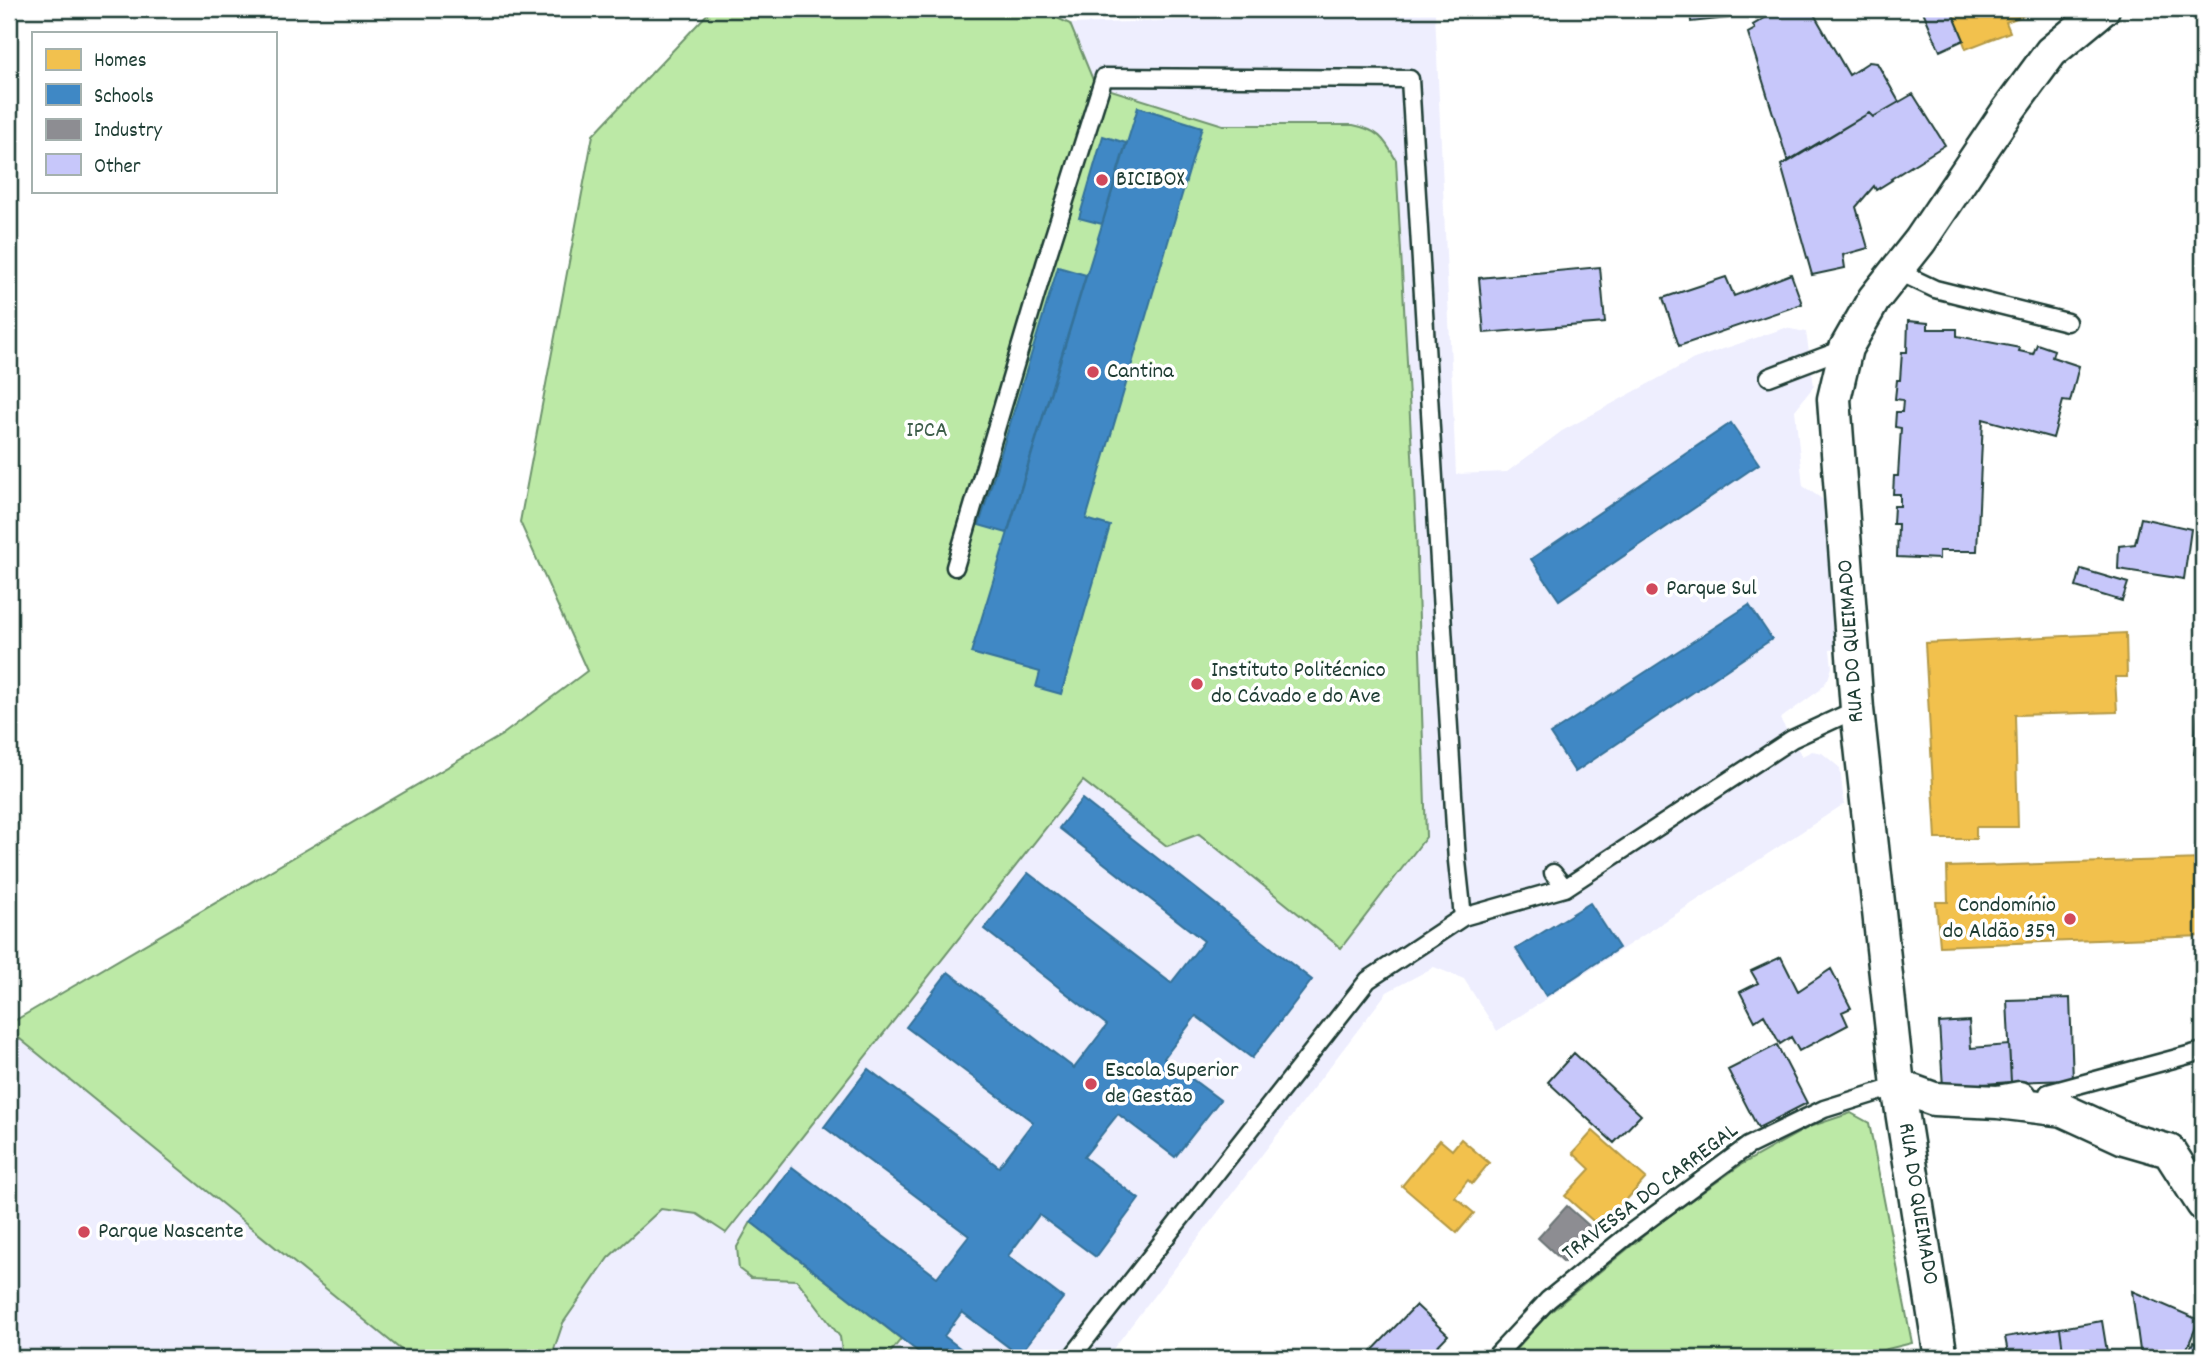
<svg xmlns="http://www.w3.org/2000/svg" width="2212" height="1367" font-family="Dekko,sans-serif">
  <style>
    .built { fill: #eeeefe }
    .green { fill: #bce9a6; stroke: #6e936d; stroke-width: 2 }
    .homes { fill: #f2c14e; stroke: #b39946; stroke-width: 2 }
    .schools { fill: #3f88c5; stroke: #35729a; stroke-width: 2 }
    .industry { fill: #8d8d92; stroke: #6c7576; stroke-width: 2 }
    .building { fill: #c7c7fa; stroke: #1f3d34; stroke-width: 2 }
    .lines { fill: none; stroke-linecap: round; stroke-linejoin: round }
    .service-casing { stroke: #1f3d34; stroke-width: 21 }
    .minor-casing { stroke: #1f3d34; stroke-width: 37 }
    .service { stroke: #fff; stroke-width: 16 }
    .minor { stroke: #fff; stroke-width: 32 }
    .poi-dot { fill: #d1495b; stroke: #fff; stroke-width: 2.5 }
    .labels { text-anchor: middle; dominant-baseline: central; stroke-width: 7; stroke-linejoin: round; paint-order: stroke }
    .poi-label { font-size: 23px; fill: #1f3d34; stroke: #fff; text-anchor: start }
    .park-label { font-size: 23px; fill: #3e5f4b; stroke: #fff }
    .street-label { font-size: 23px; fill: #1f3d34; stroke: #fff }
  </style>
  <rect width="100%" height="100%" fill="#fff"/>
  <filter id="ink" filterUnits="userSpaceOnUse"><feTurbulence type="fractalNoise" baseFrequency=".0143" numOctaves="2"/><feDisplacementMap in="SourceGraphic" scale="14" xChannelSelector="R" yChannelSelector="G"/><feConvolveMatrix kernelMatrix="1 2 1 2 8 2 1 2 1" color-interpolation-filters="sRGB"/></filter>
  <g filter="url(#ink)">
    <path class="built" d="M 712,9 L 1038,9 L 1070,24 L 1435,12 L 1456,474 L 1507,472 L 1562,431 L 1694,359 L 1785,328 L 1806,332 L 1814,386 L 1795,410 L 1803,486 L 1825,501 L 1843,648 L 1830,650 L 1832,667 L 1828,679 L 1820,690 L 1780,719 L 1802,756 L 1812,751 L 1822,753 L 1840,768 L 1844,804 L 1497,1031 L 1464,979 L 1434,967 L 1387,992 L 1106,1358 L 9,1358 L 9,1024 L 502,735 L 587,671 L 520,522 L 593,135 Z"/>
    <path class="green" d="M 712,9 L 1038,9 L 1070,24 L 1095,85 L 1223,125 L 1353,125 C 1378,130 1384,138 1396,160 L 1416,527 L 1426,837 L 1341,948 L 1199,834 L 1167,846 L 1083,781 L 726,1233 L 697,1214 L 661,1209 L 608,1258 L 563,1323 L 551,1358 L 411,1358 L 9,1030 L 9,1024 L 502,735 L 587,671 L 520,522 L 593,135 Z
      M 1851,1113 L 1869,1123 L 1912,1343 L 1863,1355 L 1861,1358 L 1508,1358 L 1548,1314 L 1658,1224 L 1742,1164 L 1809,1127 Z
      M 751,1222 L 901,1339 L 886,1358 L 843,1358 L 840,1337 L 797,1280 L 751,1278 L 739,1269 L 737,1247 Z"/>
    <path class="homes" d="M 1951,9 L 2040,9 L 2006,22 L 2010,32 L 1966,49 Z
      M 2126,633 L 2127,677 L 2115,677 L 2117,712 L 2015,715 L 2018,827 L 1976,827 L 1976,839 L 1936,839 L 1925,643 Z
      M 2203,859 L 2203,936 L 1940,946 L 1936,902 L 1948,902 L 1947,867 Z
      M 1593,1131 L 1646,1178 L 1601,1228 L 1565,1196 L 1590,1169 L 1573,1153 Z
      M 1461,1139 L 1489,1163 L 1472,1184 L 1468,1180 L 1455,1197 L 1474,1213 L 1457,1233 L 1402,1186 L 1440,1140 L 1452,1150 Z"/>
    <path class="schools" d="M 1138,107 L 1202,127 L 1086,519 L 1110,526 L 1061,694 L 1036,687 L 1040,672 L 971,653 Z
      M 1103,136 L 1126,143 L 1102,224 L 1079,218 Z
      M 1058,267 L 1086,275 L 1007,533 L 979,525 Z
      M 1731,423 L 1759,464 L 1559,600 L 1531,559 Z
      M 1749,605 L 1772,639 L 1575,772 L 1550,734 Z
      M 1082,799 L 1312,980 L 1252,1058 L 1196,1016 L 1164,1058 L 1220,1100 L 1175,1157 L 1118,1114 L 1084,1157 L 1139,1199 L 1096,1257 L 1039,1215 L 1008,1256 L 1063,1298 L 1019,1355 L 962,1312 L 944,1336 L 973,1358 L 926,1358 L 751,1222 L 792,1167 L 937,1277 L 969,1236 L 824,1127 L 868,1069 L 999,1167 L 1033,1122 L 906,1027 L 948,972 L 1074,1068 L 1107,1025 L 984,929 L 1028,873 L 1171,983 L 1204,941 L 1059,828 Z
      M 1590,903 L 1619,948 L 1546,996 L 1516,949 Z"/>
    <path class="industry" d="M 1567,1206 L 1593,1229 L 1564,1262 L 1538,1238 Z"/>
    <path class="building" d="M 1690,9 L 1727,9 L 1728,18 L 1691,22 Z
      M 1780,9 L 1811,9 L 1849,75 L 1869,62 L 1877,63 L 1899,102 L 1873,117 L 1869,113 L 1788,162 L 1748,33 L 1755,29 L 1753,25 Z
      M 1922,9 L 1951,9 L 1964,40 L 1940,51 Z
      M 1913,94 L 1945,145 L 1891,179 L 1892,180 L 1876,190 L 1874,186 L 1856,207 L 1868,248 L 1843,255 L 1845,268 L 1812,275 L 1781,165 L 1869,113 L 1873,117 Z
      M 1600,267 L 1605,323 L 1484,333 L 1479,278 Z
      M 1791,274 L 1802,304 L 1679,346 L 1663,298 L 1726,277 L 1734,296 Z
      M 1908,321 L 1928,323 L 1928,329 L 1957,329 L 1957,336 L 2020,348 L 2019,351 L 2033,354 L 2037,344 L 2054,350 L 2052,357 L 2079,366 L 2070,402 L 2063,401 L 2053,438 L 1983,419 L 1977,551 L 1939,551 L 1939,559 L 1897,557 L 1898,524 L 1893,524 L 1894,506 L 1900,506 L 1900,494 L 1893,494 L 1894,476 L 1898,476 L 1901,428 L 1895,427 L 1896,412 L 1902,412 L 1903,400 L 1895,399 L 1897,380 L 1900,380 L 1902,352 L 1907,352 Z
      M 2203,479 L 2203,533 L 2198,532 Z
      M 2141,518 L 2191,529 L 2184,579 L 2118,569 L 2119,546 L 2135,544 Z
      M 2081,569 L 2128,583 L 2122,601 L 2076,587 Z
      M 2203,651 L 2203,755 L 2194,754 Z
      M 1781,957 L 1798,991 L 1831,969 L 1851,1008 L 1842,1012 L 1848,1025 L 1799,1051 L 1791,1037 L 1780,1044 L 1764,1015 L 1755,1021 L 1740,992 L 1758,983 L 1751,971 Z
      M 2070,998 L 2073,1080 L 2011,1082 L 2007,1000 Z
      M 1969,1021 L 1971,1048 L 2009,1045 L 2011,1082 L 1943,1087 L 1939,1023 Z
      M 1777,1045 L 1807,1103 L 1758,1128 L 1728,1070 Z
      M 1574,1053 L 1641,1115 L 1614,1143 L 1548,1082 Z
      M 2203,1142 L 2203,1164 L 2195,1145 Z
      M 2132,1291 L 2199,1320 L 2183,1358 L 2141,1358 Z
      M 1416,1305 L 1448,1335 L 1426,1358 L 1365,1358 Z
      M 2102,1321 L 2108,1358 L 2064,1358 L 2060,1328 Z
      M 2060,1328 L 2064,1358 L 2009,1358 L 2005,1337 Z
      M 2193,1342 L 2203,1347 L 2203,1358 L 2186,1358 Z"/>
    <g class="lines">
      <defs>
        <path id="service" d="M 1897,271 L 1935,289 L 2067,322
          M 1769,377 L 1846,348
          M 955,567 L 1045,264 L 1104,77 L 1410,79 L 1457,861 L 1463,917
          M 1553,873 L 1565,888
          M 2048,1093 L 2203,1051
          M 1071,1358 L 1368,980 L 1463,917 L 1565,888 L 1792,739 L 1857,709
          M 1494,1358 L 1548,1300 L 1633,1231 L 1748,1146 L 1824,1109 L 1898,1086"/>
        <path id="minor" d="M 1898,1086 L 1934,1099 L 1998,1102 L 2020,1098
          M 1998,1102 L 2063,1110 L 2124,1138 L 2169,1151 L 2203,1204
          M 1941,1358 L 1898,1086 L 1857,709 L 1834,399 L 1846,348 L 1874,299 L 1920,241 L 2007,112 L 2051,52 L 2103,9"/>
      </defs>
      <use href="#service" class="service-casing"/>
      <use href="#minor" class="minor-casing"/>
      <use href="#service" class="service"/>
      <use href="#minor" class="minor"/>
    </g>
  </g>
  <g class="poi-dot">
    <circle cx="1102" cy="180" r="7"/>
    <circle cx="1093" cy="372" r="7"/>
    <circle cx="1652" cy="589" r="7"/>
    <circle cx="1197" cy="684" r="7"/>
    <circle cx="2070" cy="919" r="7"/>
    <circle cx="1091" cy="1084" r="7"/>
    <circle cx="84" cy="1232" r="7"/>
  </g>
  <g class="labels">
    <g class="poi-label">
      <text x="1116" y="180">BICIBOX</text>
      <text x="1107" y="372">Cantina</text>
      <text x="1666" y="589">Parque Sul</text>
      <text x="1211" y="671">Instituto Politécnico<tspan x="1211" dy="26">do Cávado e do Ave</tspan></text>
      <text x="2056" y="906" text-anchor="end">Condomínio<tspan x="2056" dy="26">do Aldão 359</tspan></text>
      <text x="1105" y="1071">Escola Superior<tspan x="1105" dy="26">de Gestão</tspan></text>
      <text x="98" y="1232">Parque Nascente</text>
    </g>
    <g class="park-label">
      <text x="927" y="431">IPCA</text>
    </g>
    <g class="street-label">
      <text transform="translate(1852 641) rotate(-94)">RUA DO QUEIMADO</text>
      <text transform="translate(1651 1193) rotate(-37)">TRAVESSA DO CARREGAL</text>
      <text transform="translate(1917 1204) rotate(81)">RUA DO QUEIMADO</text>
    </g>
  </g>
  <rect width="2212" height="1367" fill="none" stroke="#fff" stroke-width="35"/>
  <rect x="18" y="18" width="2177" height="1332" fill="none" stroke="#1f3d34" stroke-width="2.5" filter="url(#ink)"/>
  <rect x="32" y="32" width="245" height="161" fill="#ffffff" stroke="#a5b1ae" stroke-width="2"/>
  <rect x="46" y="49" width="35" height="21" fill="#f2c14e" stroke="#a5b1ae" stroke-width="2"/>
  <text x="94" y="66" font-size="21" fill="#1f3d34">Homes</text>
  <rect x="46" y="84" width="35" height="21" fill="#3f88c5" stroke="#a5b1ae" stroke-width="2"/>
  <text x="94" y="102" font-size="21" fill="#1f3d34">Schools</text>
  <rect x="46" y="119" width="35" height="21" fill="#8d8d92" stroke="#a5b1ae" stroke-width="2"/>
  <text x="94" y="136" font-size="21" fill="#1f3d34">Industry</text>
  <rect x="46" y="154" width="35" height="21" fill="#c7c7fa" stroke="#a5b1ae" stroke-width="2"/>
  <text x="94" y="172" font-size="21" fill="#1f3d34">Other</text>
</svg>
